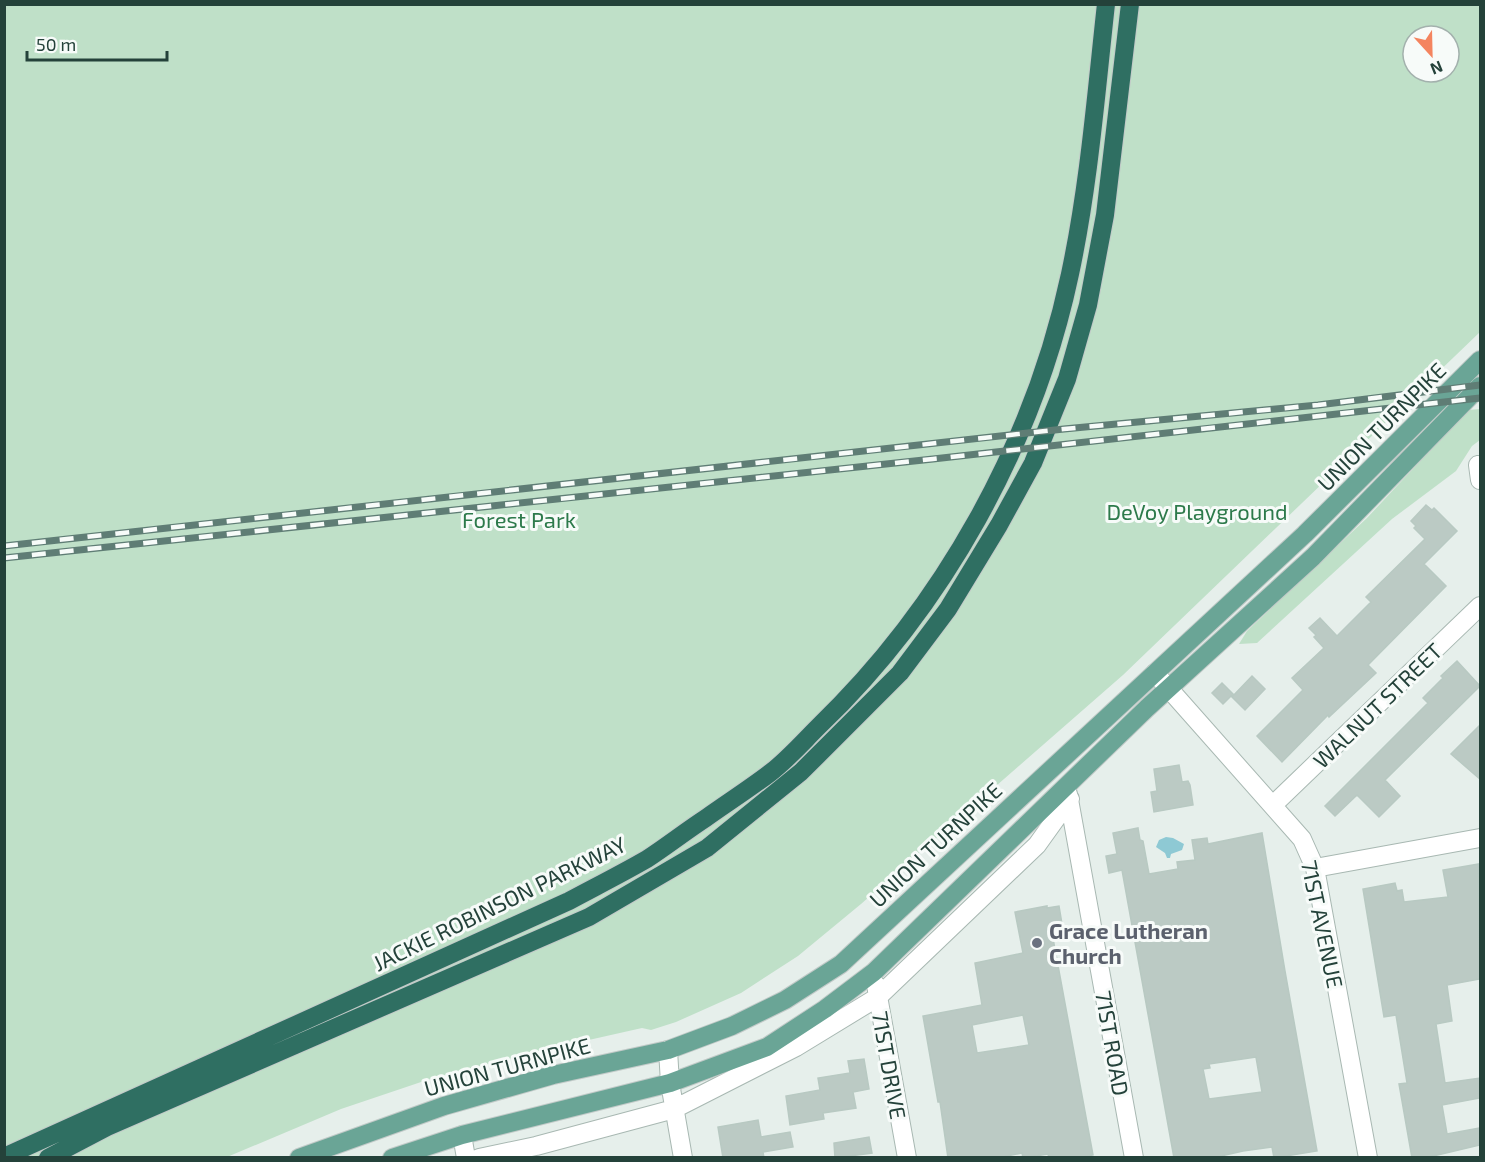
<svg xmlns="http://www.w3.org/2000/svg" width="1485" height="1162" font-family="'Exo 2',sans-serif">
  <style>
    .green { fill: #bfe0c8; fill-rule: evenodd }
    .water { fill: #8ec9d4 }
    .building { fill: #bbcac4; stroke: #b8c9c2; stroke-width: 1.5; fill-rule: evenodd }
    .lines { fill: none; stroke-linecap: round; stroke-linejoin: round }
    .minor-casing { stroke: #a8b8b2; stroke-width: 20 }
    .major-casing { stroke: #c2cac8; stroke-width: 20 }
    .highway-casing { stroke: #c2cac8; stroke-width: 20 }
    .minor { stroke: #fff; stroke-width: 18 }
    .major { stroke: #6aa596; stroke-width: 18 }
    .highway { stroke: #2f6f62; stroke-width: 18 }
    .rail-casing { stroke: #5f7d75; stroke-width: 7 }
    .rail { stroke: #f7fbf9; stroke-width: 4.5; stroke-dasharray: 14; stroke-linecap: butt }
    .worship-dot { fill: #6b7280; stroke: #f7fbf9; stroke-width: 2 }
    .labels { text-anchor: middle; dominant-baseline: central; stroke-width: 6; stroke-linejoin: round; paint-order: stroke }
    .street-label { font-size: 22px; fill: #24423a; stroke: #f7fbf9 }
    .park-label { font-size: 22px; fill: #2d7a4b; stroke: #f7fbf9 }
    .worship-label { font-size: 22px; font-weight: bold; fill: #5b616d; stroke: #f7fbf9; text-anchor: start }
  </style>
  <rect width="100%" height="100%" fill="#e6efeb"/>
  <path class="green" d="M 5,5 L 1480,5 L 1480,332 L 1123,675 L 861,904 L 798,956 L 741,993 L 676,1022 L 651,1030 L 642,1028 L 531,1053 L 430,1079 L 341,1109 L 227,1157 L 5,1158 ZM 1413,36 L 1449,36 L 1449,72 L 1413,72 Z
    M 1480,409 L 1480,440 L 1472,446 L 1456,471 L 1392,519 L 1257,643 L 1239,644 L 1247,631 L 1367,518 L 1468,410 Z"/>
  <path class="water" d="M 1166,837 L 1173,838 L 1184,844 L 1182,850 L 1171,854 L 1170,858 L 1167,858 L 1165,853 L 1156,847 L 1159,840 Z"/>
  <path class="building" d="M 1426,505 L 1432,510 L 1434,508 L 1457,531 L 1424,564 L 1446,586 L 1368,665 L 1376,673 L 1329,717 L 1328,715 L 1282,762 L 1257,736 L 1303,690 L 1292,678 L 1324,648 L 1314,637 L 1316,635 L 1309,628 L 1320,618 L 1337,636 L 1371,602 L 1366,597 L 1425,539 L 1414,528 L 1416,526 L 1411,521 Z
    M 1457,661 L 1480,686 L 1385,780 L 1400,796 L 1379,817 L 1357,795 L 1335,816 L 1325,806 L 1428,703 L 1423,698 L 1443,678 L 1441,676 Z
    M 1252,676 L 1265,689 L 1245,710 L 1232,697 Z
    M 1222,683 L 1233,694 L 1223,704 L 1212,693 Z
    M 1480,725 L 1480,779 L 1451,754 Z
    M 1179,765 L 1182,782 L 1188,781 L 1190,785 L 1193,805 L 1154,812 L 1151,792 L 1157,791 L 1154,769 Z
    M 1138,828 L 1140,840 L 1143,841 L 1149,874 L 1178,869 L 1177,862 L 1195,860 L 1192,840 L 1207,838 L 1208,844 L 1262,833 L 1285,971 L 1317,1151 L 1274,1158 L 1272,1147 L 1243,1151 L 1221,1156 L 1221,1158 L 1174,1158 L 1122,870 L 1109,873 L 1106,856 L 1117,854 L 1113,833 ZM 1256,1057 L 1262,1092 L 1209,1099 L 1203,1069 L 1210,1068 L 1209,1064 Z
    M 1479,864 L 1480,979 L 1447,985 L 1452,1021 L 1436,1024 L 1445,1083 L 1480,1078 L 1480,1098 L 1442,1105 L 1447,1134 L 1480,1128 L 1480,1145 L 1425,1158 L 1412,1158 L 1399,1084 L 1407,1083 L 1396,1015 L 1384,1017 L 1363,889 L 1395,883 L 1397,891 L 1402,890 L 1404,902 L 1448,897 L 1443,870 Z
    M 1047,906 L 1047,908 L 1059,906 L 1063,930 L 1052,933 L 1093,1155 L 1079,1158 L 1049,1158 L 1048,1154 L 1023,1158 L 1022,1153 L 997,1158 L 948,1158 L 940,1102 L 938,1102 L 923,1016 L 982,1005 L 975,963 L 1023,953 L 1015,912 ZM 1023,1015 L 1029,1045 L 977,1053 L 972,1025 Z
    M 864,1059 L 869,1089 L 853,1092 L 856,1108 L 823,1113 L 824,1119 L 790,1125 L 786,1096 L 820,1090 L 818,1078 L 850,1073 L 848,1061 Z
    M 758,1120 L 761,1137 L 790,1132 L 793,1147 L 763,1152 L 764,1158 L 723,1158 L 718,1127 Z
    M 869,1137 L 872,1153 L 835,1158 L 834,1143 Z"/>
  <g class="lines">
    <defs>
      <path id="minor" d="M 1478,465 L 1480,480
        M 1155,673 L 1302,839 L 1315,868 L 1368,1158
        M 1068,794 L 1134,1158
        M 1273,805 L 1480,606
        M 1315,868 L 1480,838
        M 876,985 L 907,1158
        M 668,1050 L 670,1083 L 683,1158
        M 462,1135 L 466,1158
        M 479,1158 L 536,1146 L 674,1109 L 796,1047 L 878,997 L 1037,845 L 1070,799"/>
      <path id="major" d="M 299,1158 L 444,1106 L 553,1075 L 668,1050 L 732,1026 L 785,1000 L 841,964 L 1305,534 L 1480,360
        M 392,1158 L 462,1135 L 670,1083 L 767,1047 L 825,1009 L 874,972 L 1147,708 L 1313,557 L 1480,386"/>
      <path id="highway" d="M 4,1157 L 569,901 C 595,887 621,874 647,859 C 667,846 686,831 706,818 C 727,803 749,789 770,773 C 787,760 802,743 818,727 C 943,607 1034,444 1070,274 C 1089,185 1096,94 1106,4
        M 48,1158 L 107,1127 L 589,917 L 707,848 L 801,772 L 900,673 L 948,609 L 999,525 L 1033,463 L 1067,379 L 1088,305 L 1105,215 L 1130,4"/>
    </defs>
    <use href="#minor" class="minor-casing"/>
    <use href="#major" class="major-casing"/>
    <use href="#highway" class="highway-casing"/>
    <use href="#minor" class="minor"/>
    <use href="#major" class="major"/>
    <use href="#highway" class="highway"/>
    <defs>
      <path id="rail" d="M 4,546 L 1064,429 L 1318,405 L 1480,385
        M 4,558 L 933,459 L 1480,398"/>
    </defs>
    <use href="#rail" class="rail-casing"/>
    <use href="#rail" class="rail"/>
  </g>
  <circle class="worship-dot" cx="1037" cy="943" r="6"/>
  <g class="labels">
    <g class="street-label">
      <text transform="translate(1381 426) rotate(-45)">UNION TURNPIKE</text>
      <text transform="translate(1377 705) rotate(-44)">WALNUT STREET</text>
      <text transform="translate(935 844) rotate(-43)">UNION TURNPIKE</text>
      <text transform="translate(499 903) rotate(-26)">JACKIE ROBINSON PARKWAY</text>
      <text transform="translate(1323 924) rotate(78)">71ST AVENUE</text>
      <text transform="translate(1113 1043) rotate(80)">71ST ROAD</text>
      <text transform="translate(890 1065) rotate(80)">71ST DRIVE</text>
      <text transform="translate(507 1066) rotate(-15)">UNION TURNPIKE</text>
    </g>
    <g class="park-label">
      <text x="1197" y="511">DeVoy Playground</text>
      <text x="519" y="519">Forest Park</text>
    </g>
    <g class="worship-label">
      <text x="1049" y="930">Grace Lutheran<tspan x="1049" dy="25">Church</tspan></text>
    </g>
  </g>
  <rect width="1485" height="1162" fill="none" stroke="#24423a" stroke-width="12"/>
  <g transform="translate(1431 54) rotate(158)"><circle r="28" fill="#f7fbf9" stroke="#a3b1ad" stroke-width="1.5"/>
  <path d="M0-4.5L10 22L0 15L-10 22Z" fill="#f4845f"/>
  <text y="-9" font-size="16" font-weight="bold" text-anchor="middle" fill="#24423a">N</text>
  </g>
  <path d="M27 51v9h140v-9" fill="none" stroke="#24423a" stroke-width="3"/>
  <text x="36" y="51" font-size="18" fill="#24423a" stroke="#f7fbf9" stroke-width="4.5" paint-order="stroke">50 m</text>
</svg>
